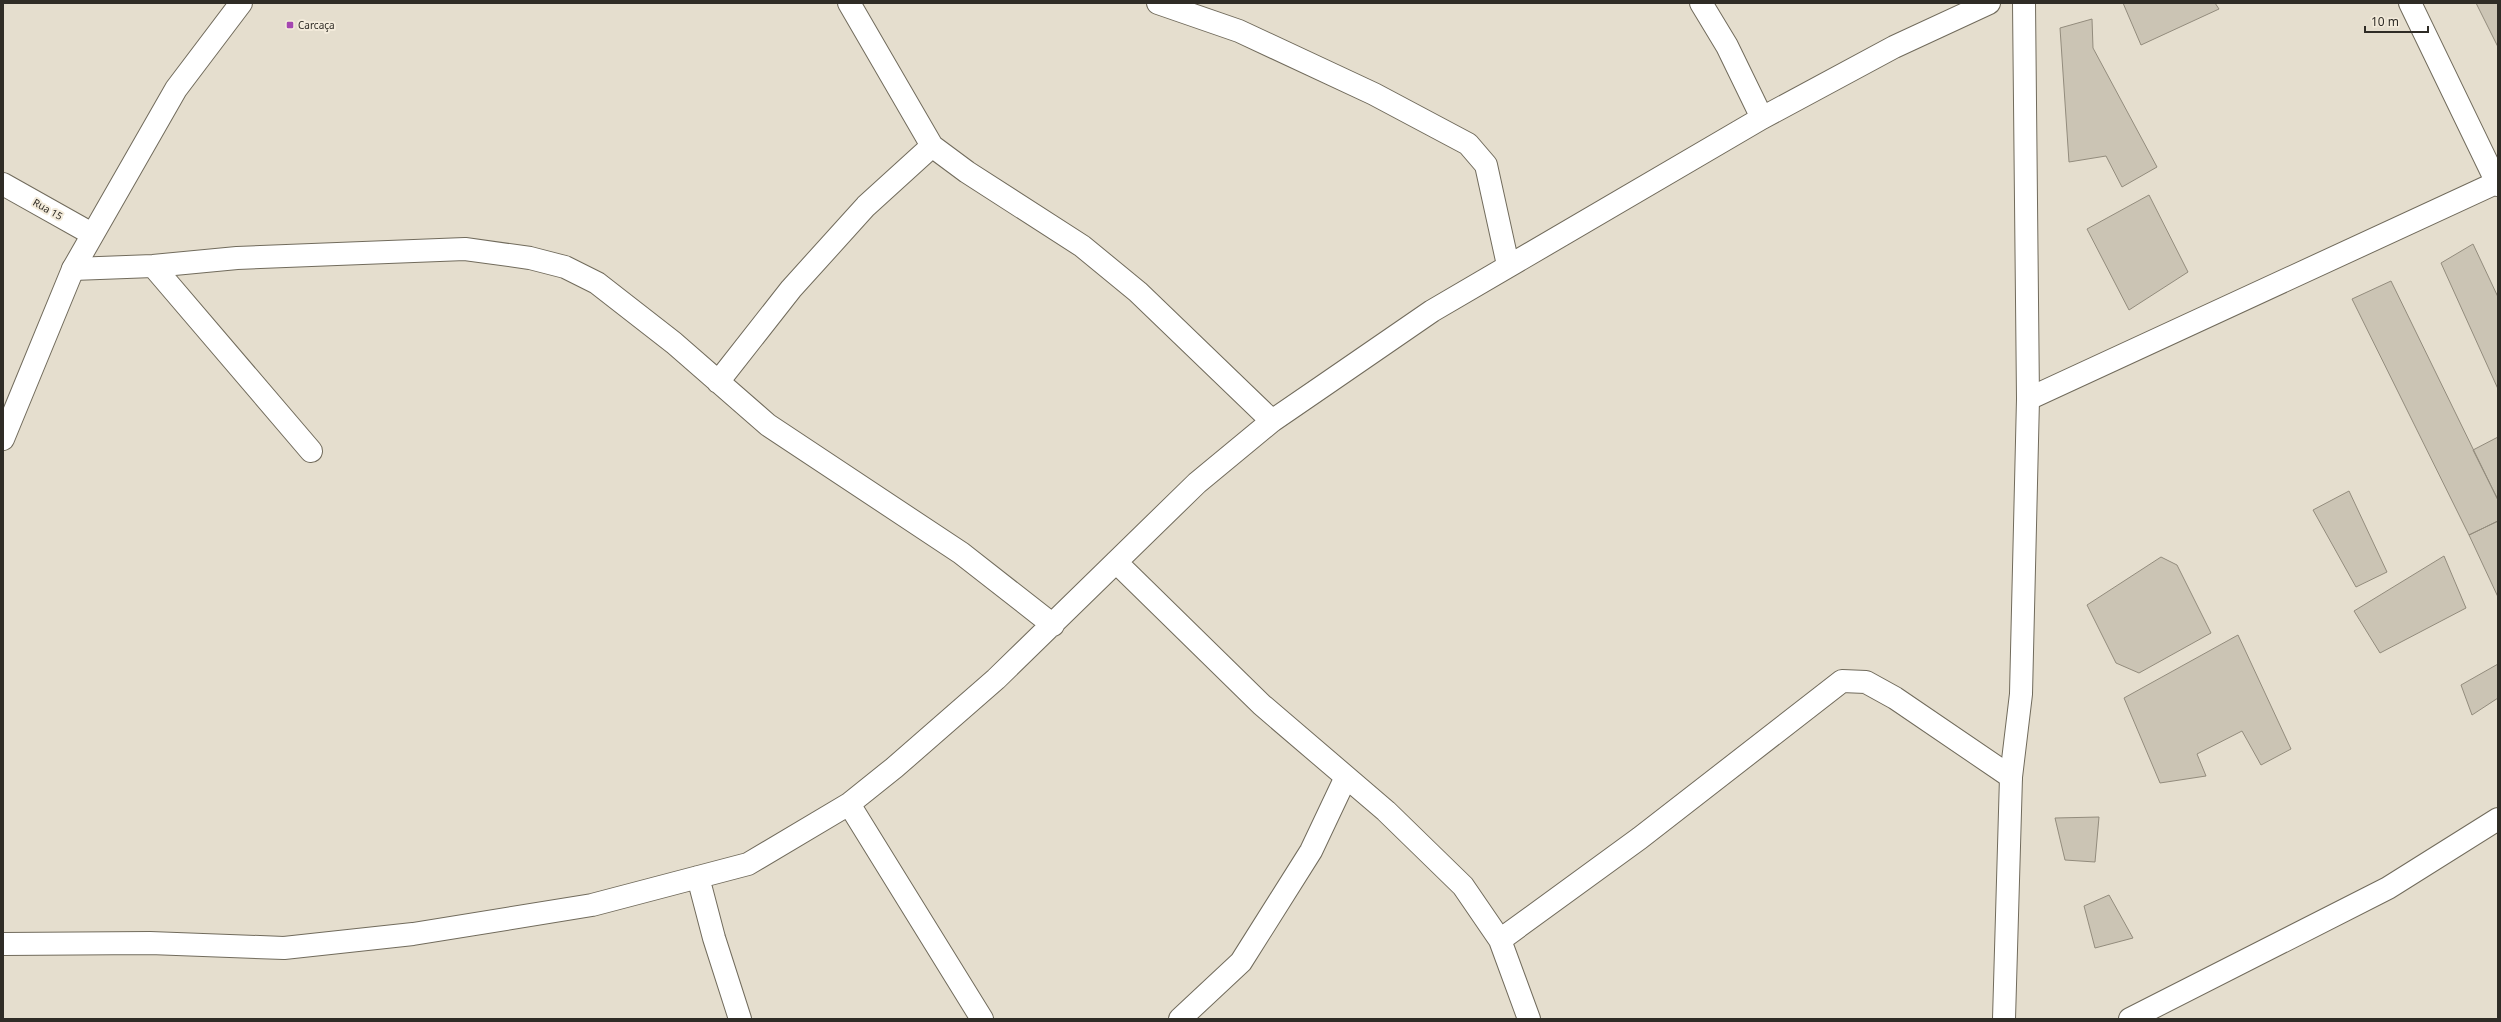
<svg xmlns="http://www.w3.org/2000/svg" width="2501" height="1022" font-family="'Noto Sans',sans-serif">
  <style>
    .building { fill: #cbc4b4; stroke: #938c7d }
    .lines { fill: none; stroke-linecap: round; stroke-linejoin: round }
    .street-casing { stroke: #716b5c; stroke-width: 24 }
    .secondary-casing { stroke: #716b5c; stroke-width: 24 }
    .street { stroke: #fff; stroke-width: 22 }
    .secondary { stroke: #fff; stroke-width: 22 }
    .poi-dot { fill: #a547b1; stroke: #f3ebdb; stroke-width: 1.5 }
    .labels { text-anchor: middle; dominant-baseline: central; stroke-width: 4; stroke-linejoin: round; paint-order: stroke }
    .poi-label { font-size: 10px; fill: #2f2c26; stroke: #f3ebdb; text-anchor: start }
    .street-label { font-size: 10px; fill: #2f2c26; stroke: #f3ebdb }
  </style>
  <rect width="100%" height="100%" fill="#e5dece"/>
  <path class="building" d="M 2123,3 L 2215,3 L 2219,9 L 2141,45 Z
    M 2476,3 L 2498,3 L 2498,47 Z
    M 2092,19 L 2093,48 L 2157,167 L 2122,187 L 2106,156 L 2069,162 L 2060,28 Z
    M 2149,195 L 2188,272 L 2129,310 L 2087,229 Z
    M 2473,244 L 2498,297 L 2498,389 L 2441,263 Z
    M 2391,281 L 2498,500 L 2498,521 L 2469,535 L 2352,299 Z
    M 2498,437 L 2498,500 L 2473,450 Z
    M 2349,491 L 2387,572 L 2356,587 L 2313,510 Z
    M 2498,521 L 2498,597 L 2469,535 Z
    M 2444,556 L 2466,608 L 2380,653 L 2354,611 Z
    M 2161,557 L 2177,565 L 2211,633 L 2139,673 L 2116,663 L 2087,605 Z
    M 2238,635 L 2291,749 L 2261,765 L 2242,731 L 2197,754 L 2206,776 L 2160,783 L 2124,698 Z
    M 2498,664 L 2498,698 L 2472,715 L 2461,685 Z
    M 2099,817 L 2095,862 L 2065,860 L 2055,818 Z
    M 2109,895 L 2133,938 L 2095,948 L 2084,906 Z"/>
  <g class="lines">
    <defs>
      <path id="street" d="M 849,3 L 932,146 L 967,172 L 1082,246 L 1138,292 L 1272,421
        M 1158,3 L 1239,31 L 1374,94 L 1468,144 L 1486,165 L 1508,265
        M 1701,3 L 1727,46 L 1762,118
        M 2410,3 L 2498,185
        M 3,184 L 92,234
        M 153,266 L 311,451
        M 73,269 L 153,266 L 237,258 L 465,249 L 530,258 L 565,267 L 597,283 L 674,343 L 768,425 L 961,553 L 1053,625
        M 718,382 L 791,289 L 866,206 L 932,146
        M 2028,399 L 2498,182
        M 1116,562 L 1262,705 L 1386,811 L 1463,886 L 1500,940 L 1529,1019
        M 849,804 L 982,1019
        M 698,877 L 714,938 L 740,1019
        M 1500,940 L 1640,838 L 1842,681 L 1866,682 L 1895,698 L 2011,777
        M 3,944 L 150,943 L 284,948 L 413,934 L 592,905 L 748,864 L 849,804 L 894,768 L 996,679 L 1197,483 L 1272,421 L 1323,386 L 1432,311 L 1762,118 L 1894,47 L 1989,3
        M 1180,1019 L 1241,962 L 1311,851 L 1346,777
        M 2130,1019 L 2388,888 L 2498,819"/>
      <path id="secondary" d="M 3,439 L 73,269 L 176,89 L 241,3
        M 2004,1019 L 2011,777 L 2021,694 L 2028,399 L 2024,3"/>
    </defs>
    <use href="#street" class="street-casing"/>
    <use href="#secondary" class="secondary-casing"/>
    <use href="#street" class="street"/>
    <use href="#secondary" class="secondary"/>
  </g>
  <rect class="poi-dot" x="286" y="21" width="8" height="8" rx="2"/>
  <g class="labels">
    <g class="poi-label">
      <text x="298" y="25">Carcaça</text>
    </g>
    <g class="street-label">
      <text transform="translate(48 209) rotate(30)">Rua 15</text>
    </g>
  </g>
  <rect width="2501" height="1022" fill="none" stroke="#2f2c26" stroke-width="8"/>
  <path d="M2365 26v6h63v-6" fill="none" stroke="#2f2c26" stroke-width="2"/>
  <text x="2371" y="26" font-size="12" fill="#2f2c26" stroke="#f3ebdb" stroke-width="3" paint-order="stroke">10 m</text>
</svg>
